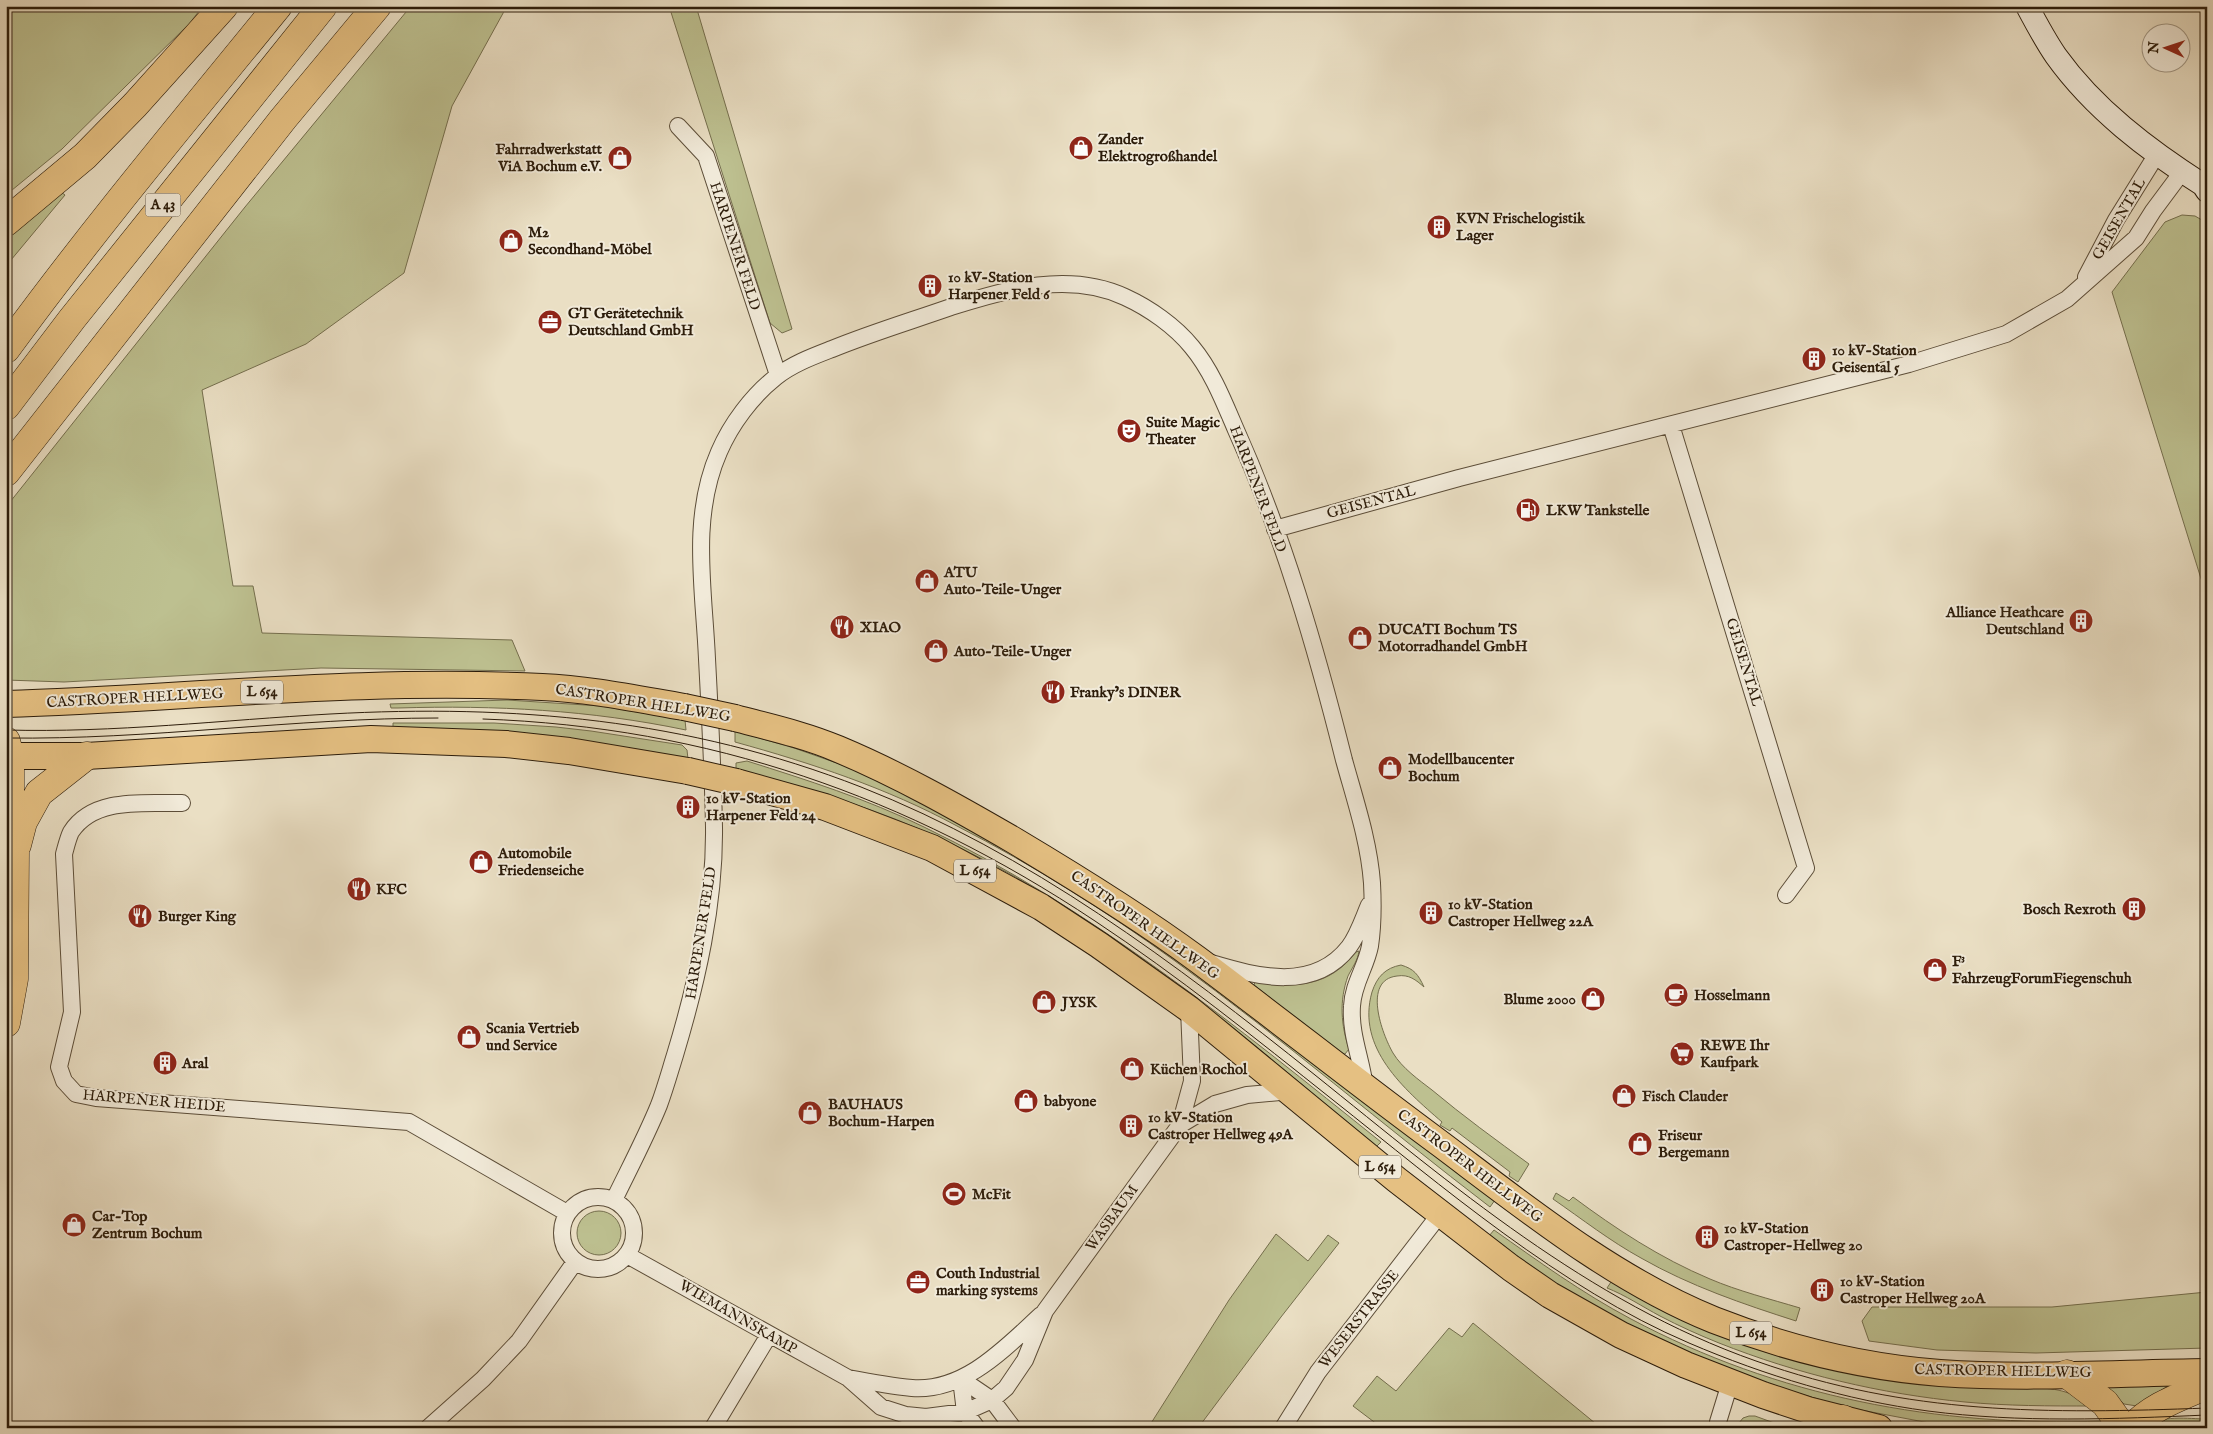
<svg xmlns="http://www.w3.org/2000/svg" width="2213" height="1434" font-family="'IM FELL English',serif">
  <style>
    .green { fill: #bdc090; stroke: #746e4d }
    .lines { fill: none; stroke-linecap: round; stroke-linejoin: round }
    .minor-casing { stroke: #5c4d38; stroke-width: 18 }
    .secondary-casing { stroke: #2c1c0a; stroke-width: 24 }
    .primary-casing { stroke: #2c1c0a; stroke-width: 28 }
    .motorway-casing { stroke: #2c1c0a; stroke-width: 29 }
    .minor { stroke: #f1ead9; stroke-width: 16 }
    .secondary { stroke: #f1ead9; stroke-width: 22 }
    .primary { stroke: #e5c082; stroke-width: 26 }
    .motorway { stroke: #e5c082; stroke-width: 28 }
    .tram { stroke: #2c1c0a; stroke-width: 1 }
    .primary-bridge-casing { stroke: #2c1c0a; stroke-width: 28; stroke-linecap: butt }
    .primary-bridge { stroke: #e5c082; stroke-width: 26 }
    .labels { text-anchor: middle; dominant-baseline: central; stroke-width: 4; stroke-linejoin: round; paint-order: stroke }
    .shield { fill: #f1ead9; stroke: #675a48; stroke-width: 1 }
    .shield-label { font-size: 14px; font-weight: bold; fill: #2c1c0a }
    .poi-label { font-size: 15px; font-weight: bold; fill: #2c1c0a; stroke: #f1ead9; text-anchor: start }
    .street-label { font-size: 15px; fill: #2c1c0a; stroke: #f1ead9 }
  </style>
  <rect width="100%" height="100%" fill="#eadfc4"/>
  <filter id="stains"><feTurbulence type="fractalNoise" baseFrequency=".004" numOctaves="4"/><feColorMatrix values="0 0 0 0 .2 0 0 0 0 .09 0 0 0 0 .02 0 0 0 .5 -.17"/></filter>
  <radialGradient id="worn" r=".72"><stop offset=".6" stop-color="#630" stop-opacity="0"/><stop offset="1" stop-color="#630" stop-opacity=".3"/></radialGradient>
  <path class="green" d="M 6,6 L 203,6 L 189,24 L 62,149 L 6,195 Z
    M 411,6 L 507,6 L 452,106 L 404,273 L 306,344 L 202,390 L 233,586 L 253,586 L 262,633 L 512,640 L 525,671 L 321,668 L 64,682 L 6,680 L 6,507 L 245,207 Z
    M 669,6 L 696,6 L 792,329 L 782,333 L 770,323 Z
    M 61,192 L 65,195 L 6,266 L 6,240 Z
    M 2182,215 L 2195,216 L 2207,223 L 2207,598 L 2112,292 L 2165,222 Z
    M 507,700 L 601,706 L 685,720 L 686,730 C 590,710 495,705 398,708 L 391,708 L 390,704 Z
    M 393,723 L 494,723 L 556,727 L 591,731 L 682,745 L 687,750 L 688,759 C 590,738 492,733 393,727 Z
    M 735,731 L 794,748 L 851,768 L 906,794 L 1059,880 L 1154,943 L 1495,1200 L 1490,1207 C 1384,1126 1283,1039 1175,961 C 1106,911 1033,865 957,826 C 887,788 811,763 735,742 Z
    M 747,761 C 807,780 867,799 924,827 C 1092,908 1236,1026 1381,1142 L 1376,1147 C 1235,1028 1091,903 919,829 C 860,803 798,787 736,770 L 736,763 Z
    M 1359,951 C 1358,960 1352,968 1348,976 C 1339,1001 1341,1025 1349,1049 L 1345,1054 L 1341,1054 L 1254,985 L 1255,982 C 1296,988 1329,987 1356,952 Z
    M 1401,965 C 1414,969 1418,974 1424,987 C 1416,980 1409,974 1397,976 C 1362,980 1382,1034 1393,1053 C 1402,1068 1419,1080 1432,1090 C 1463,1116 1496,1140 1529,1164 L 1518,1182 L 1509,1176 L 1510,1172 L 1452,1128 L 1450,1131 L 1440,1125 L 1442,1122 C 1404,1089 1356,1048 1372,992 C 1377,977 1385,968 1401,965 Z
    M 1556,1193 L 1569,1201 L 1573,1197 C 1616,1229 1660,1258 1710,1279 C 1738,1291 1770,1299 1800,1308 L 1796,1321 C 1743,1304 1690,1286 1641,1258 C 1610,1241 1582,1219 1553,1199 Z
    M577 1233a22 22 0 1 1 44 0a22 22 0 1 1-44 0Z
    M 1494,1230 C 1538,1261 1582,1293 1631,1319 C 1778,1397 1937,1427 2103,1421 L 2101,1428 L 1956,1428 L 1845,1407 L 1767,1384 L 1695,1355 L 1622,1322 L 1555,1283 L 1489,1236 Z
    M 1276,1234 L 1308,1261 L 1328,1235 L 1339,1243 L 1281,1317 L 1198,1428 L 1148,1428 L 1229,1300 Z
    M 1611,1282 L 1659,1308 L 2027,1387 C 2058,1389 2066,1389 2093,1406 C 2050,1406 2007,1406 1965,1402 C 1881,1394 1797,1374 1719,1343 C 1699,1335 1679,1326 1660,1316 C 1643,1307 1625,1295 1607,1288 Z
    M 2207,1292 L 2207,1348 L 2036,1353 L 1937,1350 L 1869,1341 L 1862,1321 L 1872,1307 L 2052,1307 Z
    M 1473,1323 L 1601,1428 L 1382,1428 L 1353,1406 L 1377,1376 L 1396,1391 L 1449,1328 L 1462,1337 Z
    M 2104,1385 L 2169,1385 L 2137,1406 L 2124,1404 Z
    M 1749,1416 L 1755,1416 L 1788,1428 L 1735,1428 L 1743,1418 Z
    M 2207,1419 L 2207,1427 L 2147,1428 C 2159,1414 2189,1419 2207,1419 Z"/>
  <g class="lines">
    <defs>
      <path id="minor" d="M 678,126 L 706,156 L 778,375
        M 2086,277 L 2116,220 L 2157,154
        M 1671,425 L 1806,868 L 1786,895
        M 1275,529 L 1459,478 L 1909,364 L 2006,334 L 2067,299 L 2136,238 L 2153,211 L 2182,172
        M 182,803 C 146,804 94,796 71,832 C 68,838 66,847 64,854 L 72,1012 L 59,1067 L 64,1081 L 76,1094 L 96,1098 L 409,1122 L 567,1213
        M 1211,963 C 1258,977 1314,992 1349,947 C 1358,935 1363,919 1369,905
        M 1180,1125 L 1192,1081 L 1189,1009
        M562 1233a36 36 0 1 1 72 0a36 36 0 1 1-72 0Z
        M 614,1200 C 629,1169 646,1137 659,1105 C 665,1089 670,1071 675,1055 C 697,982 715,904 714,827 C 713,771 710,715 707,659 C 704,589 690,518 719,452 C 731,424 752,396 776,377 C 792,364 814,356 832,349 C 871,333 911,321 951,307 C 1007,289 1069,271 1125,297 C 1149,308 1175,326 1192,347 C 1212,371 1224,402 1236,430 C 1283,535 1316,648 1344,760 C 1355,800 1369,841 1372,883 C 1373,902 1373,926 1370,946 C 1366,967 1353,984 1352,1006 C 1350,1035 1362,1060 1365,1088
        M 627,1255 L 848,1378 L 881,1407 L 906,1415 L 926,1417 L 965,1412 L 992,1400 L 1006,1388 L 1025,1360 L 1045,1311 L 1180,1125 L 1215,1104 L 1247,1095 L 1291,1091
        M 848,1378 C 869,1382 891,1386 912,1388 C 965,1392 1006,1347 1041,1315
        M 961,1379 L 992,1400 L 1013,1428
        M 961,1379 L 965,1412 L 977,1428
        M 428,1428 L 483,1379 L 519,1341 L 575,1262
        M 713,1428 L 769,1335
        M 1283,1428 L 1318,1372 L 1440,1214
        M 1719,1428 L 1718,1422 L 1730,1383"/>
      <path id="secondary" d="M 2027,6 C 2036,23 2045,40 2056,56 C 2094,109 2148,150 2203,185 L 2207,191"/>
      <path id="primary" d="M 6,704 C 185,698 364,678 542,687 C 590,689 637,699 684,707
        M 735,718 C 769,727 805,735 838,749 C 900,775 958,808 1015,841 C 1077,878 1139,916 1197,959 C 1279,1020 1359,1084 1442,1145 C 1527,1209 1615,1280 1714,1320 C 1785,1348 1864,1367 1940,1373 C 2029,1379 2118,1373 2207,1372
        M 6,756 L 86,756 L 371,739 L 506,744 L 569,751 L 688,771
        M 736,782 L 825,807 L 932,848 L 1041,907 L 1099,945 L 1189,1009 L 1397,1180 L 1511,1268 L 1550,1295 L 1621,1335 L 1686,1365 L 1763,1395 L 1808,1410 L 1879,1428"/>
      <path id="motorway" d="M 6,222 L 85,156 L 135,105 L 224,6
        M 6,349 C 92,231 186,119 278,6
        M 6,406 L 72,319 L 323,6
        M 6,472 L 283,119 L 377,6
        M 6,741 L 10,756 L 10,816 L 15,851 L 14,979 L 6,1023
        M 17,845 L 23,822 L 39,793 L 86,756
        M 2067,1374 L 2105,1403 L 2123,1428
        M 1843,1419 L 1856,1428
        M 2132,1428 C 2152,1406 2180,1397 2207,1385"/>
    </defs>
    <use href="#minor" class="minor-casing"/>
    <use href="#secondary" class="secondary-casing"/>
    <use href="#primary" class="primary-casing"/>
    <use href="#motorway" class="motorway-casing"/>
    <use href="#minor" class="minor"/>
    <use href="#secondary" class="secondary"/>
    <use href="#primary" class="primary"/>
    <use href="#motorway" class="motorway"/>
    <path class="tram" d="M 483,719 C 709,727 907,796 1095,921 C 1178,976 1255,1038 1333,1100 C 1443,1187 1560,1288 1689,1343 C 1766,1376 1846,1400 1928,1411 C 2020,1423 2114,1419 2207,1415
      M 6,730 C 114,733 223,720 330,714 C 514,704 687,719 861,787 C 1029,853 1175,963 1315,1075 C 1452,1185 1588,1302 1756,1361 C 1908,1415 2048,1414 2207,1408
      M 6,738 C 150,740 294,718 438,718"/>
    <defs>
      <path id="primary-bridge" d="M 684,707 L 735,718
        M 688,771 L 736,782"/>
    </defs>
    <use href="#primary-bridge" class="primary-bridge-casing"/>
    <use href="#primary-bridge" class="primary-bridge"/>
  </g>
  <defs>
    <symbol id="shop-disc" viewBox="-11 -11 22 22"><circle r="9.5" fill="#8f2418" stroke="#f1ead9"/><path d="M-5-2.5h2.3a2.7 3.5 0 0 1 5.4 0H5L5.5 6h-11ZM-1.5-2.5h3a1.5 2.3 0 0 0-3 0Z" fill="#fff"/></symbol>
    <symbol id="building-disc" viewBox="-11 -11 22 22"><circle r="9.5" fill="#8f2418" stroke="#f1ead9"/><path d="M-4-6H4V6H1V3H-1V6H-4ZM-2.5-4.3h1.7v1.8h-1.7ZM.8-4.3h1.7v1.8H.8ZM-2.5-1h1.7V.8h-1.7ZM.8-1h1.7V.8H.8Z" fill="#fff"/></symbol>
    <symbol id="office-disc" viewBox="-11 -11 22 22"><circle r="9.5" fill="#8f2418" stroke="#f1ead9"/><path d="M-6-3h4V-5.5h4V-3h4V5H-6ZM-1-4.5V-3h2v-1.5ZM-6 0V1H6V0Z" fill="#fff"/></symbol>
    <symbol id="theatre-disc" viewBox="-11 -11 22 22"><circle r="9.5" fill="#8f2418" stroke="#f1ead9"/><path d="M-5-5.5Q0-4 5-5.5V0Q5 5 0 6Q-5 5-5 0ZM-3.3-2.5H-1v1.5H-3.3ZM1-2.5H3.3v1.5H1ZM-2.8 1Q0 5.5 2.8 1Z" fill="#fff"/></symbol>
    <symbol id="fuel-disc" viewBox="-11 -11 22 22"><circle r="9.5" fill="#8f2418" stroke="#f1ead9"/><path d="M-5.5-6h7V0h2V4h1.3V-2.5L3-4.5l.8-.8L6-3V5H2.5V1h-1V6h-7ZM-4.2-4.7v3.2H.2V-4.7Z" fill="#fff"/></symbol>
    <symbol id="restaurant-disc" viewBox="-11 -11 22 22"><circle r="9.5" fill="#8f2418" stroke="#f1ead9"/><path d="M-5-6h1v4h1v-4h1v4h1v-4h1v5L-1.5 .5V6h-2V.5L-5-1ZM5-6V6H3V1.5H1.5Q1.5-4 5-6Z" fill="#fff"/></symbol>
    <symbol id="cafe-disc" viewBox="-11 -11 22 22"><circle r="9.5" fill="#8f2418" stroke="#f1ead9"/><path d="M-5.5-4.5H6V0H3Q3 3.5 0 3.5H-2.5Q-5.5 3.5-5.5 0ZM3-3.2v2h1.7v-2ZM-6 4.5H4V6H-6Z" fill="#fff"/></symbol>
    <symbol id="supermarket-disc" viewBox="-11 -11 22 22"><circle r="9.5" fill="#8f2418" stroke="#f1ead9"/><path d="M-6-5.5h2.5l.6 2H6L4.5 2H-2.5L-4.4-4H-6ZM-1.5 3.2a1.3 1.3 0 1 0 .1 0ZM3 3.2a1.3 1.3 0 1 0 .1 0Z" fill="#fff"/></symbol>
    <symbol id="stadium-disc" viewBox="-11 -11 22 22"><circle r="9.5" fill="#8f2418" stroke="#f1ead9"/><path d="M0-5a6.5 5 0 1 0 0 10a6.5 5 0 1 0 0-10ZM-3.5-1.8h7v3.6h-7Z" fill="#fff"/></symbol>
  </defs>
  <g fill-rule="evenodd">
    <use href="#shop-disc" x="1067" y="134" width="28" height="28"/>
    <use href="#shop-disc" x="606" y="144" width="28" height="28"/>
    <use href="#building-disc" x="1425" y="213" width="28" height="28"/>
    <use href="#shop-disc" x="497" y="227" width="28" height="28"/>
    <use href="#building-disc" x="916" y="272" width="28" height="28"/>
    <use href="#office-disc" x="536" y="308" width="28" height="28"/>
    <use href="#building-disc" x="1800" y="345" width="28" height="28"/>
    <use href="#theatre-disc" x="1115" y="417" width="28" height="28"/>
    <use href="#fuel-disc" x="1514" y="496" width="28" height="28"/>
    <use href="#shop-disc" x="913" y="567" width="28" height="28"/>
    <use href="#building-disc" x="2067" y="607" width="28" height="28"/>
    <use href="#restaurant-disc" x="828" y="613" width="28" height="28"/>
    <use href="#shop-disc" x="1346" y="624" width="28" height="28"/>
    <use href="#shop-disc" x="922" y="637" width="28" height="28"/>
    <use href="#restaurant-disc" x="1039" y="678" width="28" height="28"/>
    <use href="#shop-disc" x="1376" y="754" width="28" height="28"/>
    <use href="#building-disc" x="674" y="793" width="28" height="28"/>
    <use href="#shop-disc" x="467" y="848" width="28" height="28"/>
    <use href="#restaurant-disc" x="345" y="875" width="28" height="28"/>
    <use href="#building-disc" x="2120" y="895" width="28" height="28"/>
    <use href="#building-disc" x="1417" y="899" width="28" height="28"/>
    <use href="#restaurant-disc" x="126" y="902" width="28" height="28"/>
    <use href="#shop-disc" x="1921" y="956" width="28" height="28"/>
    <use href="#cafe-disc" x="1662" y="981" width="28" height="28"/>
    <use href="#shop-disc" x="1579" y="985" width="28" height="28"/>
    <use href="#shop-disc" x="1030" y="988" width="28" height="28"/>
    <use href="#shop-disc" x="455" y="1023" width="28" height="28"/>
    <use href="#supermarket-disc" x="1668" y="1040" width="28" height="28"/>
    <use href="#building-disc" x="151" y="1049" width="28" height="28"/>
    <use href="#shop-disc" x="1118" y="1055" width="28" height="28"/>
    <use href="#shop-disc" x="1610" y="1082" width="28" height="28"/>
    <use href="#shop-disc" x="1012" y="1087" width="28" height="28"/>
    <use href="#shop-disc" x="796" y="1099" width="28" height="28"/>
    <use href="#building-disc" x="1117" y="1112" width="28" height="28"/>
    <use href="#shop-disc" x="1626" y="1130" width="28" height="28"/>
    <use href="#stadium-disc" x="940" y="1180" width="28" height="28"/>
    <use href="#shop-disc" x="60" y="1211" width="28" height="28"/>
    <use href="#building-disc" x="1693" y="1223" width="28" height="28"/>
    <use href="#office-disc" x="904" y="1268" width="28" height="28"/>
    <use href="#building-disc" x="1808" y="1276" width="28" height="28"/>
  </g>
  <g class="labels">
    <g class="shield">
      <rect x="145.5" y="193.5" width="35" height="23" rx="4"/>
      <rect x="241" y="680.5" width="42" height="23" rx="4"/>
      <rect x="954" y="859.5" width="42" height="23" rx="4"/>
      <rect x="1359" y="1155.5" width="42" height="23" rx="4"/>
      <rect x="1730" y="1321.5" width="42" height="23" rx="4"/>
    </g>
    <g class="shield-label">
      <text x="163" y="205">A 43</text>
      <text x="262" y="692">L 654</text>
      <text x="975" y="871">L 654</text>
      <text x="1380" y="1167">L 654</text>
      <text x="1751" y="1333">L 654</text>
    </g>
    <g class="poi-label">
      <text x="1098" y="139">Zander<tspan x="1098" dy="17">Elektrogroßhandel</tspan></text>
      <text x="602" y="149" text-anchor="end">Fahrradwerkstatt<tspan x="602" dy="17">ViA Bochum e.V.</tspan></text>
      <text x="1456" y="218">KVN Frischelogistik<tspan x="1456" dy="17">Lager</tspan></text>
      <text x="528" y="232">M2<tspan x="528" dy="17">Secondhand-Möbel</tspan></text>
      <text x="948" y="277">10 kV-Station<tspan x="948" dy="17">Harpener Feld 6</tspan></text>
      <text x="568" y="313">GT Gerätetechnik<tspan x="568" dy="17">Deutschland GmbH</tspan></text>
      <text x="1832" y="350">10 kV-Station<tspan x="1832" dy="17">Geisental 5</tspan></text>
      <text x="1146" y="422">Suite Magic<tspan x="1146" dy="17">Theater</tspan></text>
      <text x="1546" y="510">LKW Tankstelle</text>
      <text x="944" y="572">ATU<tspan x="944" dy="17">Auto-Teile-Unger</tspan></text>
      <text x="2064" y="612" text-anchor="end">Alliance Heathcare<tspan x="2064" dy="17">Deutschland</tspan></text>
      <text x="860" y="627">XIAO</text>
      <text x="1378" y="629">DUCATI Bochum TS<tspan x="1378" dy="17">Motorradhandel GmbH</tspan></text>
      <text x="954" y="651">Auto-Teile-Unger</text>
      <text x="1070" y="692">Franky’s DINER</text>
      <text x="1408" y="759">Modellbaucenter<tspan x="1408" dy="17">Bochum</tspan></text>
      <text x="706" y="798">10 kV-Station<tspan x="706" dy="17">Harpener Feld 24</tspan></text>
      <text x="498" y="853">Automobile<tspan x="498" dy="17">Friedenseiche</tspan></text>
      <text x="376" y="889">KFC</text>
      <text x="1448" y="904">10 kV-Station<tspan x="1448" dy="17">Castroper Hellweg 22A</tspan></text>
      <text x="2116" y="909" text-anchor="end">Bosch Rexroth</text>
      <text x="158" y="916">Burger King</text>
      <text x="1952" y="961">F³<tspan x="1952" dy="17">FahrzeugForumFiegenschuh</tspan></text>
      <text x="1694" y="995">Hosselmann</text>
      <text x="1576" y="999" text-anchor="end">Blume 2000</text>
      <text x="1062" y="1002">JYSK</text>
      <text x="486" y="1028">Scania Vertrieb<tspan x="486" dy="17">und Service</tspan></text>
      <text x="1700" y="1045">REWE Ihr<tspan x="1700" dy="17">Kaufpark</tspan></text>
      <text x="182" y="1063">Aral</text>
      <text x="1150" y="1069">Küchen Rochol</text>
      <text x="1642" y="1096">Fisch Clauder</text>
      <text x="1044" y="1101">babyone</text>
      <text x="828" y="1104">BAUHAUS<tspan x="828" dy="17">Bochum-Harpen</tspan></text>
      <text x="1148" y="1117">10 kV-Station<tspan x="1148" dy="17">Castroper Hellweg 49A</tspan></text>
      <text x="1658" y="1135">Friseur<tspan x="1658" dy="17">Bergemann</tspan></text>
      <text x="972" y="1194">McFit</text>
      <text x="92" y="1216">Car-Top<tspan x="92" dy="17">Zentrum Bochum</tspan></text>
      <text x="1724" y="1228">10 kV-Station<tspan x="1724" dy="17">Castroper-Hellweg 20</tspan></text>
      <text x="936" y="1273">Couth Industrial<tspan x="936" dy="17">marking systems</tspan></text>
      <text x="1840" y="1281">10 kV-Station<tspan x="1840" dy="17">Castroper Hellweg 20A</tspan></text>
    </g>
    <g class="street-label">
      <text transform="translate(2119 219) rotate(-60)">GEISENTAL</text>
      <text transform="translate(735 246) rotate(72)">HARPENER FELD</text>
      <text transform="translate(1258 489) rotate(69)">HARPENER FELD</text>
      <text transform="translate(1371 502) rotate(-15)">GEISENTAL</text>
      <text transform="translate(1744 662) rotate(73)">GEISENTAL</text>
      <text transform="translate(135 698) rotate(-3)">CASTROPER HELLWEG</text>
      <text transform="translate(643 703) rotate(9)">CASTROPER HELLWEG</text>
      <text transform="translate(1145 925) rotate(35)">CASTROPER HELLWEG</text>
      <text transform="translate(701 933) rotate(-81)">HARPENER FELD</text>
      <text transform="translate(154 1101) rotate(5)">HARPENER HEIDE</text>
      <text transform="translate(1470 1166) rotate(37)">CASTROPER HELLWEG</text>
      <text transform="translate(1112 1218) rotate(-54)">WASBAUM</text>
      <text transform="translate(738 1317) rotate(30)">WIEMANNSKAMP</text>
      <text transform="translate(1359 1319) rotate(-52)">WESERSTRASSE</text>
      <text transform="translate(2003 1371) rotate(1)">CASTROPER HELLWEG</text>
    </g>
  </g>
  <rect width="2213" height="1434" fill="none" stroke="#eadfc4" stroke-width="25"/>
  <rect x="8" y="8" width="2198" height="1419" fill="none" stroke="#2c1c0a" stroke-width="2.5"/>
  <rect x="12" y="12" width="2188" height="1409" fill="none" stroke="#2c1c0a"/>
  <g transform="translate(2166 48) rotate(273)"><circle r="24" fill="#f1ead9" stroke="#a29886"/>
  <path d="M0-4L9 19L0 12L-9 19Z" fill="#8f2418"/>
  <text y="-8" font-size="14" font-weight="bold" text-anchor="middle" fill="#2c1c0a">N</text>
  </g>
  <rect width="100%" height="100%" filter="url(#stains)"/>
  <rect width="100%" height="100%" fill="url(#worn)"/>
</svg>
